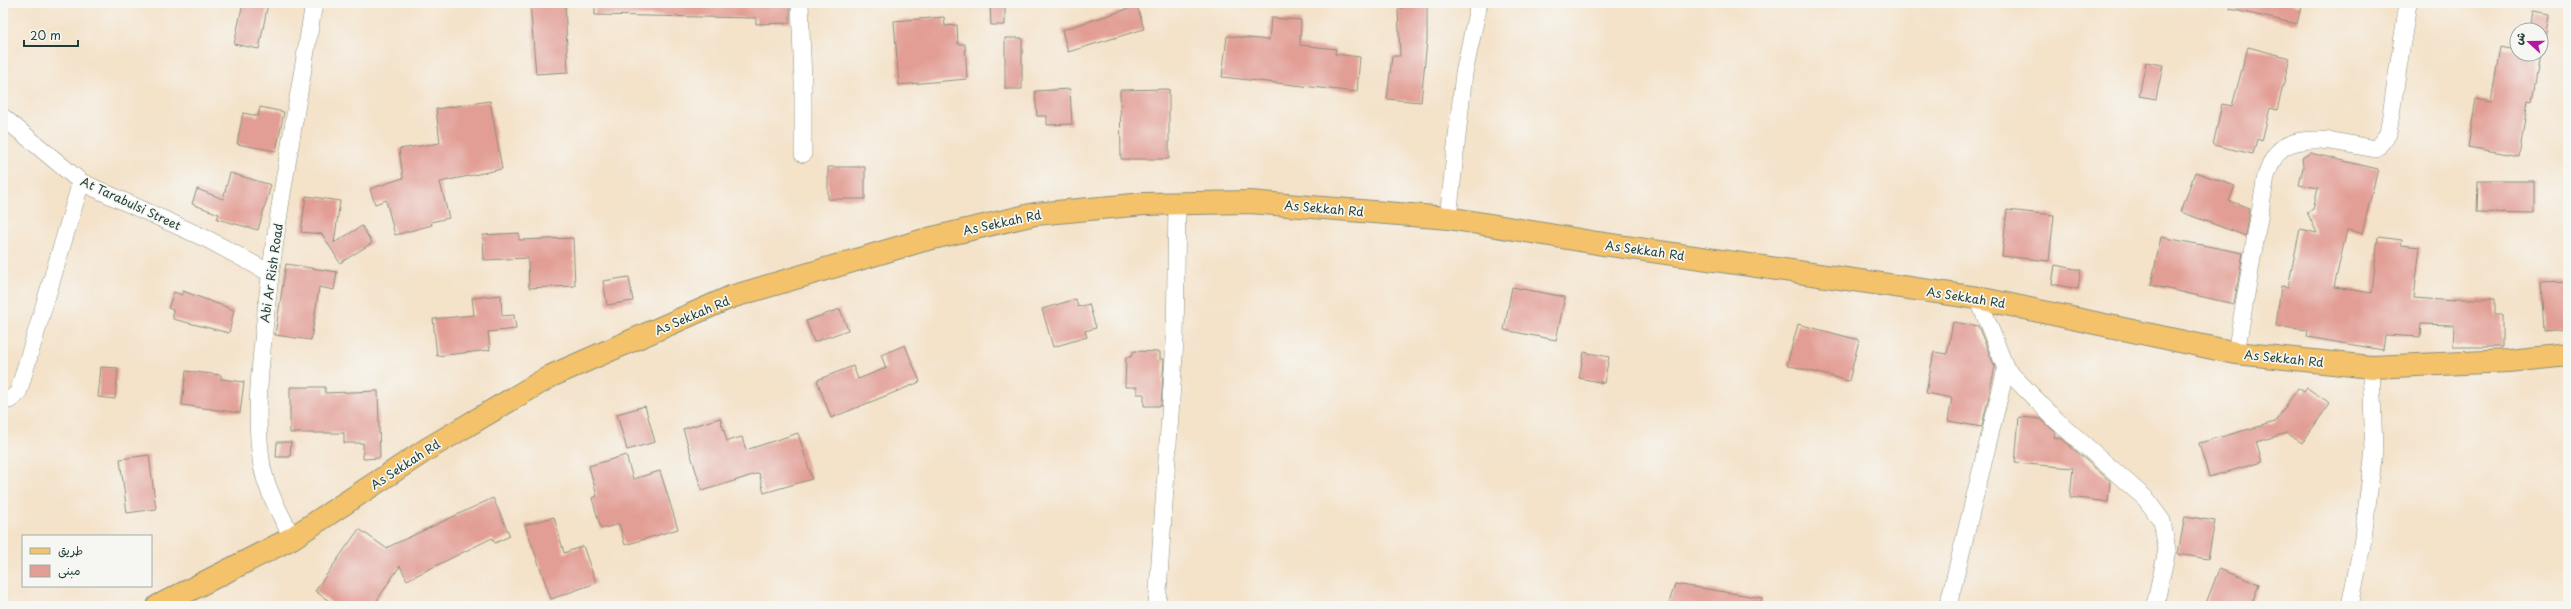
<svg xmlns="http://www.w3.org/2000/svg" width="2571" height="609" font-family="'Playpen Sans','Playpen Sans Arabic',sans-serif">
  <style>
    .building { fill: #e29d94 }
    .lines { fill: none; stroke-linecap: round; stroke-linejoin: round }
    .minor-casing { stroke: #8a907e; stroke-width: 18 }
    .major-casing { stroke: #8a907e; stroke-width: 24 }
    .minor { stroke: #fff; stroke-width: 17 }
    .major { stroke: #f3c26a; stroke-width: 22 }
    .labels { text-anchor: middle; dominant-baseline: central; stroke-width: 3.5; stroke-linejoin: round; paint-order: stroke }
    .street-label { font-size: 12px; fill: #1f3d34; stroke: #f6f6f2 }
  </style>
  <rect width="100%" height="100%" fill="#f6f6f2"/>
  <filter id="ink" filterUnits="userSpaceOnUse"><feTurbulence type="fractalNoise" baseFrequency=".025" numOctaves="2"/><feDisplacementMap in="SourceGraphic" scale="8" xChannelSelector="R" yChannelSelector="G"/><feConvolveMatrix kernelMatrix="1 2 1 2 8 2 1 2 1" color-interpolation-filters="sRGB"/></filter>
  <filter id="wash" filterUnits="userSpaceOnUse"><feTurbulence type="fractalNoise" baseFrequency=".012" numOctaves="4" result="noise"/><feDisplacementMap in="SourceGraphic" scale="16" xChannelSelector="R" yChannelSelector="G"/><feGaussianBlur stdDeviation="0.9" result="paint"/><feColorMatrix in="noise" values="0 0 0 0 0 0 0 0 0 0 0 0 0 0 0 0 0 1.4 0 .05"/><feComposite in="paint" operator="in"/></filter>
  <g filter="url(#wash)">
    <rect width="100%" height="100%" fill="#f4e2c9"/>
    <g id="blocks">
      <path class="building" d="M 243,3 L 268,3 L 259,49 L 234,44 Z
        M 530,3 L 565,3 L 568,72 L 536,74 Z
        M 595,3 L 790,3 L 790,23 L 756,24 L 756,18 L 595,15 Z
        M 990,3 L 1005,3 L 1005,25 L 991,25 Z
        M 1402,3 L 1427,3 L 1427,40 L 1421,102 L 1387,99 L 1392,56 L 1400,56 L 1398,10 L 1402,8 Z
        M 2230,3 L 2286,3 L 2301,6 L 2297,24 L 2230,9 Z
        M 1137,6 L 1144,29 L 1068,52 L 1062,30 Z
        M 2532,11 L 2550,14 L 2546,39 L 2543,39 L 2541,49 L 2541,30 L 2529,30 Z
        M 944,17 L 945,26 L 957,25 L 958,44 L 965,44 L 967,79 L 899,85 L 894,21 Z
        M 1271,18 L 1301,20 L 1300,45 L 1336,49 L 1335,54 L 1360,57 L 1357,92 L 1222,77 L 1227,36 L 1269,40 Z
        M 1005,38 L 1022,38 L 1022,89 L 1005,89 Z
        M 2248,47 L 2290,58 L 2277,110 L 2270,108 L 2262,141 L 2257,139 L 2253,154 L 2213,145 L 2222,104 L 2232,106 Z
        M 2500,47 L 2517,50 L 2517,54 L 2540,54 L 2532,102 L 2528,101 L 2519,156 L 2468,147 L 2476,99 L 2491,102 Z
        M 2146,62 L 2163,65 L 2156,99 L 2139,96 Z
        M 1070,89 L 1072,124 L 1047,125 L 1047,116 L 1037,116 L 1035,91 Z
        M 1169,89 L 1169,159 L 1121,159 L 1120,90 Z
        M 490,101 L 502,169 L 440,182 L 449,218 L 431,222 L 432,225 L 395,235 L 386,200 L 375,204 L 370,189 L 403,178 L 399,149 L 440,143 L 436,109 Z
        M 260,107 L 284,112 L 276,151 L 237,144 L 243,113 L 258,116 Z
        M 2310,153 L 2378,169 L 2362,233 L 2347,230 L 2334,287 L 2372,293 L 2378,237 L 2402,240 L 2401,245 L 2420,247 L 2414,298 L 2454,301 L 2454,299 L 2495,299 L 2495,315 L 2502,315 L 2502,347 L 2453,347 L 2454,325 L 2421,324 L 2420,337 L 2385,335 L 2383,350 L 2307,337 L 2308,330 L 2276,326 L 2281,286 L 2288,287 L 2300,229 L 2317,233 L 2307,212 L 2313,209 L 2318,188 L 2299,185 L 2303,167 L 2302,158 Z
        M 828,167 L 865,167 L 865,199 L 828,199 Z
        M 2195,172 L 2235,186 L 2229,201 L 2250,208 L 2246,236 L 2181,212 Z
        M 230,173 L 271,185 L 258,230 L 217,219 L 219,214 L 192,204 L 197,189 L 223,199 Z
        M 2478,181 L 2534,181 L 2534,213 L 2477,212 Z
        M 306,196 L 340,201 L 334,243 L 362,226 L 372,243 L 340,263 L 322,234 L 301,232 Z
        M 2007,210 L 2054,215 L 2049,261 L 2002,256 Z
        M 519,233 L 519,240 L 573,238 L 575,286 L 529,288 L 528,258 L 484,260 L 483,235 Z
        M 2161,237 L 2243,253 L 2234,304 L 2151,285 Z
        M 286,264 L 337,272 L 334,290 L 319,287 L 311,340 L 275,335 Z
        M 2055,265 L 2081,270 L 2078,289 L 2052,284 Z
        M 629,277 L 633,301 L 607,305 L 603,281 Z
        M 2568,282 L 2568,329 L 2544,331 L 2541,283 Z
        M 1512,287 L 1565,297 L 1556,340 L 1504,330 Z
        M 183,291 L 234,310 L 229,333 L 173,319 L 173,310 L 168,308 L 174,292 L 182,295 Z
        M 501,295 L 502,316 L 514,315 L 516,329 L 488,332 L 490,350 L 437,356 L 433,319 L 474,315 L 472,298 Z
        M 1076,299 L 1078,307 L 1089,304 L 1096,328 L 1085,331 L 1087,337 L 1053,347 L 1042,309 Z
        M 840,309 L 848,330 L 814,342 L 806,321 Z
        M 1953,322 L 1978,326 L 1995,367 L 1982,427 L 1948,421 L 1952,398 L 1926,393 L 1934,352 L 1947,354 Z
        M 1798,324 L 1859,340 L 1849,381 L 1787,365 Z
        M 905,345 L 920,382 L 831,418 L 817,380 L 853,366 L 858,379 L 886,368 L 881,355 Z
        M 1134,351 L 1160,352 L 1160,359 L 1164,359 L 1161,406 L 1144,406 L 1144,394 L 1137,394 L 1137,387 L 1125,387 L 1126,357 L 1131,357 Z
        M 1584,352 L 1609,357 L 1604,383 L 1579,378 Z
        M 101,367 L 118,368 L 115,399 L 98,397 Z
        M 186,371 L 221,375 L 221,379 L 244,382 L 240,413 L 182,405 Z
        M 290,387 L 325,387 L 325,393 L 378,391 L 380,458 L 363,459 L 363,443 L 344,443 L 344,433 L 290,433 Z
        M 2298,388 L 2304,392 L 2307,388 L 2330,403 L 2302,443 L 2287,433 L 2256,442 L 2262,462 L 2209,477 L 2199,443 L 2275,422 Z
        M 645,406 L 655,442 L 627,450 L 617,414 Z
        M 2019,417 L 2041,419 L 2055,432 L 2054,437 L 2062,439 L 2110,481 L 2108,502 L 2070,497 L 2073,468 L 2015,463 Z
        M 720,418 L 727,441 L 742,437 L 746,450 L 798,433 L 812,479 L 764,493 L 759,473 L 702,491 L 683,429 Z
        M 277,442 L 291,442 L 290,457 L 276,457 Z
        M 149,455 L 156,509 L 127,513 L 120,459 Z
        M 626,455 L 633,479 L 660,471 L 678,529 L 625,545 L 619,524 L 601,529 L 592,498 L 597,496 L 589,466 Z
        M 493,498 L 510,536 L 495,543 L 492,538 L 407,580 L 400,566 L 373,606 L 336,606 L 315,591 L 359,529 L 386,548 Z
        M 2185,516 L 2215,521 L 2208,559 L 2178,554 Z
        M 554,517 L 564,553 L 583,546 L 596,583 L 551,599 L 525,525 Z
        M 2219,569 L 2259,584 L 2251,606 L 2205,606 Z
        M 1675,584 L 1762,598 L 1761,606 L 1668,606 Z"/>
    </g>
  </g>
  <g filter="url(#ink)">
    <use href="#blocks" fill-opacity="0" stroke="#8a907e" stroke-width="1"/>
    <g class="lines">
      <defs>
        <path id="minor" d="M 800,3 L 803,82 L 803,154
          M 3,117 L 81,182 L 209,240 L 270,273
          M 1448,218 L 1464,73 L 1479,3
          M 1978,298 L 2006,369 L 2056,420 L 2145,498 L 2162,521 L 2167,550 L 2155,606
          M 2236,353 L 2266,176 C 2270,166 2274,153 2284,147 C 2309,132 2349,145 2376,149 L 2388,134 L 2408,3
          M 3,399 L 9,400 L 18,393 L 81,182
          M 292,538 C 281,514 267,492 262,466 C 254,417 260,369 265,321 C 276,214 297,109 314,3
          M 1157,606 L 1175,341 L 1177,203
          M 1948,606 L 2006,369
          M 2350,606 L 2362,545 L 2374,451 L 2371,367"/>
        <path id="major" d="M 158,606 L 292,538 L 429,448 L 551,376 L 731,297 L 924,240 L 1035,214 L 1144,204 L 1250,202 L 1448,218 L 1597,243 L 1978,298 L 2236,353 L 2371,367 L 2509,361 L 2568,355"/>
      </defs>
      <use href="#minor" class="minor-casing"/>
      <use href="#major" class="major-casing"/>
      <use href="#minor" class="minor"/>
      <use href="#major" class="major"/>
    </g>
  </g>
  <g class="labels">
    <g class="street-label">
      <text transform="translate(131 203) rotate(25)">At Tarabulsi Street</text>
      <text transform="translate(1324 208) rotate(5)">As Sekkah Rd</text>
      <text transform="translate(1002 222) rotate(-12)">As Sekkah Rd</text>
      <text transform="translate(1645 250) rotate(8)">As Sekkah Rd</text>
      <text transform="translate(271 273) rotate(-82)">Abi Ar Rish Road</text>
      <text transform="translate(1966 297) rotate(9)">As Sekkah Rd</text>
      <text transform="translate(692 315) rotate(-23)">As Sekkah Rd</text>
      <text transform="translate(2284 358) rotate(6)">As Sekkah Rd</text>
      <text transform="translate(405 464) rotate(-33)">As Sekkah Rd</text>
    </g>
  </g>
  <rect width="2571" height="609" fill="none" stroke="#f6f6f2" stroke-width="16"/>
  <rect x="22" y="535" width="130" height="52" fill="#f6f6f2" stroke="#a0aca6"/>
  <rect x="30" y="548" width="20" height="6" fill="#f3c26a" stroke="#a0aca6"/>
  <text x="58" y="555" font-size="12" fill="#1f3d34">طريق</text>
  <rect x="30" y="565" width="20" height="12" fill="#e29d94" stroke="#a0aca6"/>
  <text x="58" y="575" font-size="12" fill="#1f3d34">مبنى</text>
  <g transform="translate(2529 42) rotate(291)"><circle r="19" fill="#f6f6f2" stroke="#a0aca6"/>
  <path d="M0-3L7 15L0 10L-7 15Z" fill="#b5179e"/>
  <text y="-6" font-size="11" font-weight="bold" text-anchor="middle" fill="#1f3d34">ش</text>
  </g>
  <path d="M24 40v6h54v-6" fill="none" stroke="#1f3d34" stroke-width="2"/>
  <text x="30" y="40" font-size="12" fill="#1f3d34" stroke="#f6f6f2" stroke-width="3" paint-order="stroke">20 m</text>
</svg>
